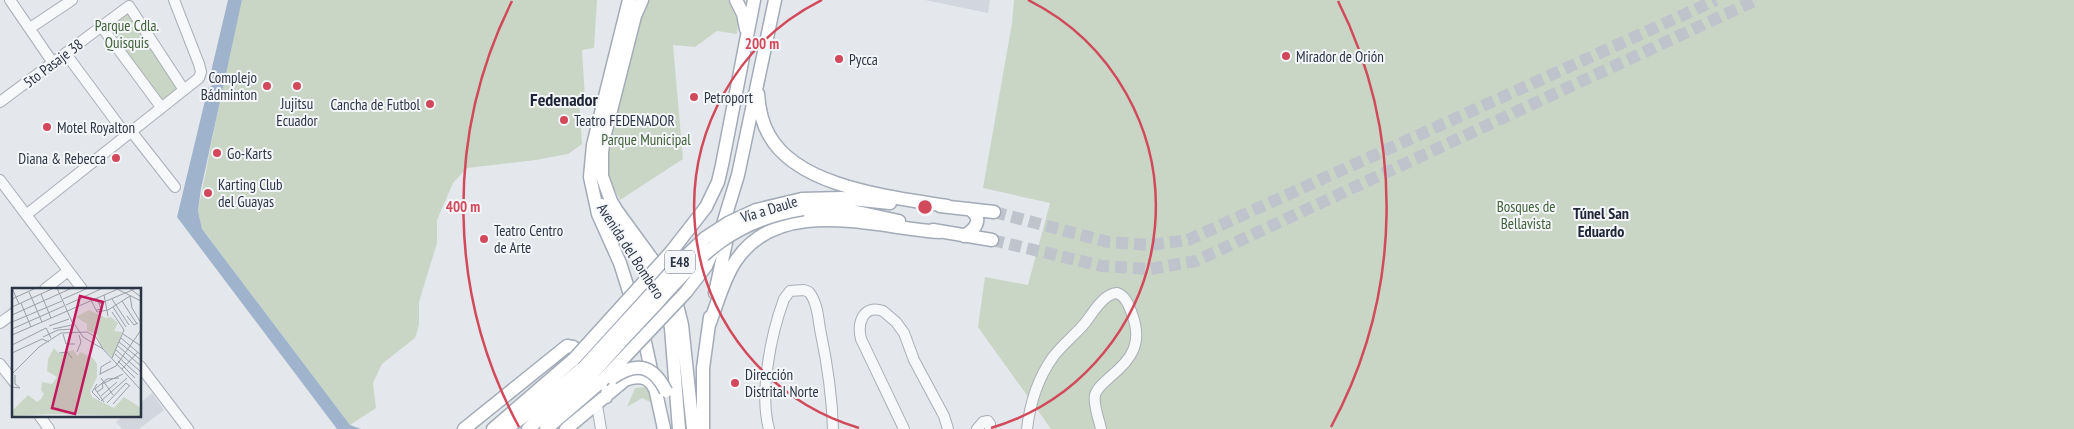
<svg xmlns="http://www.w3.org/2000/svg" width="2074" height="429" font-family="'PT Sans Narrow',sans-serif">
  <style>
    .built { fill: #d2d6de }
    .green { fill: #c9d6c5 }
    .water { fill: #9fb4cc }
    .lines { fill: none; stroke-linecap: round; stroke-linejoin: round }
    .major-tunnel { stroke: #bfc3cb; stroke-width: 12; stroke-dasharray: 12 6; stroke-linecap: butt }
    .minor-casing { stroke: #a9aeb7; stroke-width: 12 }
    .major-casing { stroke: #a3abb8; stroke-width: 15 }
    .minor { stroke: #f7f8fa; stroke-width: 10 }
    .major { stroke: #fff; stroke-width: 12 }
    .major-bridge-casing { stroke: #a3abb8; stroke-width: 15; stroke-linecap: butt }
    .major-bridge { stroke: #fff; stroke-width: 12 }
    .ring { fill: none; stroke: #d1495b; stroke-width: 2.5 }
    .poi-dot { fill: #d1495b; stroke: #f4f6f9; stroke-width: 2 }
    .labels { text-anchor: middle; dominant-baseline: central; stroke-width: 4; stroke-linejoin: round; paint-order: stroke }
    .shield { fill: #f4f6f9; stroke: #676e7b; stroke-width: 1 }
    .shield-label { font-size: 14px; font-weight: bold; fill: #2b3445 }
    .park-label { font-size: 15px; fill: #3f6138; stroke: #f4f6f9 }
    .poi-label { font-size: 15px; fill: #2b3445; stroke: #f4f6f9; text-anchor: start }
    .street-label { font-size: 15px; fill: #2b3445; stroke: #f4f6f9 }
    .neighbourhood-label { font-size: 16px; font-weight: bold; fill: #1d2536; stroke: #f4f6f9 }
    .quarter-label { font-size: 18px; font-weight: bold; fill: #1d2536; stroke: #f4f6f9 }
    .inset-road { fill: none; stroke: #9a9fa9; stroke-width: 1 }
    .view { fill: #c2185b; fill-opacity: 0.15; stroke: #c2185b; stroke-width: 2.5 }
    .inset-edge { fill: none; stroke: #2b3445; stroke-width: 2.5 }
    .centre { fill: #d1495b; stroke: #f4f6f9; stroke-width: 2.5 }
    .ring-label { font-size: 15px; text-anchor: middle; font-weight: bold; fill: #d1495b; stroke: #f4f6f9; stroke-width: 4; stroke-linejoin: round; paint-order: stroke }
  </style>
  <rect width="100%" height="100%" fill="#e4e7ec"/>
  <path class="built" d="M 925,0 L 990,0 L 988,13 Z
    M 152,393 L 164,410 L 139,429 L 122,429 L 116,422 L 124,415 L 140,415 L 140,403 Z"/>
  <path class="green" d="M 242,0 L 597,0 L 594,48 L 582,50 L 585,98 L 579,99 L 582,144 L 568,154 L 536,160 L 467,168 L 453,183 L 437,220 L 437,243 L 419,302 L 419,325 L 415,338 L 382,364 L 373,383 L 376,408 L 350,425 L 202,229 L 198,211 L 226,70 Z
    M 650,0 L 728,0 L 738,22 L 737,34 L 717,31 L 695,47 L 673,45 L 683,159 L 620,200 L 607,175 L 608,148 L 643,9 Z
    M 1014,0 L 2074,0 L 2074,429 L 1051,429 L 978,327 L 985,277 L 1028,285 L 1050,203 L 983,188 L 1012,23 Z
    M 129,6 L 184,90 L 161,107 L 101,26 Z
    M 646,387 L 654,389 L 652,403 L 642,398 L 627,407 L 635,388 Z"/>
  <path class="water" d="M 228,0 L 242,0 L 201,189 L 198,211 L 202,229 L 350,425 L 361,429 L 337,429 L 177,217 L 208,88 L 216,83 L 210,76 Z"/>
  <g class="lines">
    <path class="major-tunnel" d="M 994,212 L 1108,242 L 1150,245 L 1188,240 L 1716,0
      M 992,240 L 1102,266 L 1150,269 L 1196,261 L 1756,0"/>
    <defs>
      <path id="minor" d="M 10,0 L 53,63
        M 101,26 L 161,107
        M 30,28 L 72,0
        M 66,54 L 126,135
        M 0,102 L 129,6 L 184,90
        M 131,131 L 175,187
        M 0,180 L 82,289
        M 26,215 L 199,78 L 201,72 L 199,64 L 174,0
        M 45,289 L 68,271
        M 0,323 L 14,313
        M 0,364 L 14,382
        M 140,366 L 188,429
        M 597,405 L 601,429
        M 39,415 L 49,429
        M 769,429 C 759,393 771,334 784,299 L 790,291 L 804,290 L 809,292 C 817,302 818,316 820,329 C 827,362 832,395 833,429
        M 904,429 L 861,339 C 857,323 863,304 883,311 L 896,322 L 904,333 L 914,360 L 944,416 L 948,429
        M 977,429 L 983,422 L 988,421 L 990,424 L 990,429
        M 1027,429 C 1030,403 1038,378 1053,357 C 1062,345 1075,335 1085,323 C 1093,313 1103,294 1117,293 C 1126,296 1129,306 1132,314 C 1143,343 1132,359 1110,377 C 1105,382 1097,387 1095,395 C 1093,405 1099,419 1101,429"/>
      <path id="major" d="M 629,0 L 593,145 L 590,177 L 598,214 L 620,263 L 645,342 L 664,429
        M 642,0 L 635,16 L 604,138 L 602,152 L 602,176 L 611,201 L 617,211 L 663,274
        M 736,0 L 743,14 L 746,29
        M 758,94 C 759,108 762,123 769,135 C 798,188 893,197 947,206
        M 802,199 L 842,198 L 890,203
        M 601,205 L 656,284 L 666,304 L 671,328 L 679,429
        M 940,206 L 994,212
        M 706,207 L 718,182 L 722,165 L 754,0
        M 803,209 L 843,209 L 899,221
        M 933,230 L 992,240
        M 964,236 C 976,229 984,218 969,209
        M 706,266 L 720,234 L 738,175 L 775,0
        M 674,293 L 682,325 L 693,429
        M 715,293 L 729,229
        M 709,325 C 717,305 723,280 735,262 C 779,194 876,228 940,232
        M 464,429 L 567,346 L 573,347 L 606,380 L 609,386 L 606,397
        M 493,429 L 574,359
        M 505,429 L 526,415 L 585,366
        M 528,429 L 593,373
        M 546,429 L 602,381
        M 566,429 L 625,380 C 638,375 649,376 655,389
        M 703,429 L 703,368 L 710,317"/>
    </defs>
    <use href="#minor" class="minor-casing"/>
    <use href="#major" class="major-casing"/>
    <use href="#minor" class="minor"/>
    <use href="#major" class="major"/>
    <defs>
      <path id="major-bridge" d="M 574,359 L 671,252 L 706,207
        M 585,366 L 681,261 L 705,238 L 728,223 L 756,210 L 802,199
        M 593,373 C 614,349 636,325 658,302 C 702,253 734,220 803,209
        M 612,378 C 637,361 653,365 666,391
        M 602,381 L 686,292 L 706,266"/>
    </defs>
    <use href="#major-bridge" class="major-bridge-casing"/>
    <use href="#major-bridge" class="major-bridge"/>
  </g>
  <g class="ring">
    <path d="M859 428A231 231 0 0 1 822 0M1028 0A231 231 0 0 1 991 428"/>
    <path d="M519 427A462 462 0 0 1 512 1M1338 1A462 462 0 0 1 1331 427"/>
  </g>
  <g class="poi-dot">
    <circle cx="1286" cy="56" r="5"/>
    <circle cx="839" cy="59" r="5"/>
    <circle cx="267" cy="86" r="5"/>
    <circle cx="297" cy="86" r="5"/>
    <circle cx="694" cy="97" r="5"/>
    <circle cx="430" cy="104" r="5"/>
    <circle cx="564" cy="120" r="5"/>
    <circle cx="47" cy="127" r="5"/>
    <circle cx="217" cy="153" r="5"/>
    <circle cx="116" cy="158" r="5"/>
    <circle cx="208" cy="193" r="5"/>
    <circle cx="484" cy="239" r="5"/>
    <circle cx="735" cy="383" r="5"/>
  </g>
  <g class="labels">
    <rect class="shield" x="665" y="250.5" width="30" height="23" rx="4"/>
    <g class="shield-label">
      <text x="680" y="262">E48</text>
    </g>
    <g class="park-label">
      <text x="127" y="25">Parque Cdla.<tspan x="127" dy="17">Quisquis</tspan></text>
      <text x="646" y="139">Parque Municipal</text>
      <text x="1526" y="206">Bosques de<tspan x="1526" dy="17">Bellavista</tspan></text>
    </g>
    <g class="poi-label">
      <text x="1296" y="56">Mirador de Orión</text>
      <text x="849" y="59">Pycca</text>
      <text x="257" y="77" text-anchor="end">Complejo<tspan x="257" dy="17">Bádminton</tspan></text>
      <text x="704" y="97">Petroport</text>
      <text x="297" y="103" text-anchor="middle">Jujitsu<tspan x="297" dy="17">Ecuador</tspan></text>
      <text x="420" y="104" text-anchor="end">Cancha de Futbol</text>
      <text x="574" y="120">Teatro FEDENADOR</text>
      <text x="57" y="127">Motel Royalton</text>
      <text x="227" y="153">Go-Karts</text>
      <text x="106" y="158" text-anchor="end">Diana &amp; Rebecca</text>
      <text x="218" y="184">Karting Club<tspan x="218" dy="17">del Guayas</tspan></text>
      <text x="494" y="230">Teatro Centro<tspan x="494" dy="17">de Arte</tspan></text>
      <text x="745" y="374">Dirección<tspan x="745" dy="17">Distrital Norte</tspan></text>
    </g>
    <g class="street-label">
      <text transform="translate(53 63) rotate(-37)">5to Pasaje 38</text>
      <text transform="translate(769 209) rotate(-17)">Vía a Daule</text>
      <text transform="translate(631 251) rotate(57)">Avenida del Bombero</text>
    </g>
    <g class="neighbourhood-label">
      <text x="1601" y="213">Túnel San<tspan x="1601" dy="18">Eduardo</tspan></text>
    </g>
    <g class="quarter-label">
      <text x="564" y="99">Fedenador</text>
    </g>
  </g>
  <g transform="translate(12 288)">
    <rect width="129" height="129" fill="#e4e7ec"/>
    <path d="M 77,22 L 94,30 L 99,29 L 106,35 L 102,43 L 110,44 L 101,70 L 90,59 L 85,47 L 75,42 L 75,36 L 64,29 ZM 42,60 L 47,66 L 61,62 L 66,68 L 68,64 L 81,70 L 85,76 L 85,89 L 78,103 L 80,109 L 102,120 L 112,109 L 129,120 L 129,128 L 41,126 L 0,128 L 0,123 L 16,107 L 25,114 L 29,111 L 32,106 L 29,102 L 30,94 L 40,96 L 45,89 L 35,83 L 36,71 Z" fill="#c9d6c5"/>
    <path class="inset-road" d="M 0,0 L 7,16M 45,0 L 61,36M 117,0 L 129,9M 105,1 L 129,13M 17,4 L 30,34M 29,6 L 39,30M 92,7 L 96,28M 118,8 L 120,20 L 129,35M 0,11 L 24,0M 51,11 L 76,0M 100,11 L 117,37M 79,12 L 85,24 L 96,22 L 118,8M 110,13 L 125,36M 9,15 L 19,39M 87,16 L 125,0M 54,17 L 91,0M 0,19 L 42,0M 101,19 L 114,39M 84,22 L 89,21 L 85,10M 0,27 L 60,0M 115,28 L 122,37 L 126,35M 0,34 L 50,13M 61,34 L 71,49 L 91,61 L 129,102M 37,38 L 57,31M 0,41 L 52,18M 41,41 L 60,37M 51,46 L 54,56 L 63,56M 111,46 L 129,58M 0,47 L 106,1M 31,49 L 46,42 L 61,41M 109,50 L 129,67M 107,54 L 129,72M 0,57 L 34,40 L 39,50M 106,58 L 129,78M 104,62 L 129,84M 65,64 L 69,54 L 67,47M 0,65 L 30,51 L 37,54M 47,65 L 55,64 L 60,70M 103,66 L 126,87M 100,70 L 112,42 L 100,24M 106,73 L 123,90M 104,78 L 129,42M 110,81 L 126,64M 0,86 L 27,59 L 49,45 L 75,44 L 84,49 L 91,61M 88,86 L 104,78M 88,87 L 89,79 L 99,73M 89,90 L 101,107M 85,96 L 80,104 L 88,112M 0,99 L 8,100 L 3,96 L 3,87M 85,104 L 91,100 L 90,96 L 111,86M 89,108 L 105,94M 89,113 L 115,90M 92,114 L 83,101 L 95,91 L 107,90M 95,115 L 114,95 L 118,98M 101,116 L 118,97"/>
    <path class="view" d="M 68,8 L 91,14 L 63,126 L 40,120 Z"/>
    <rect width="129" height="129" class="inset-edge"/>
  </g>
  <circle cx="925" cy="207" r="8" class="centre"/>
  <g class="ring-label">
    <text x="762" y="49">200 m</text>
    <text x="463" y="212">400 m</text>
  </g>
</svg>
